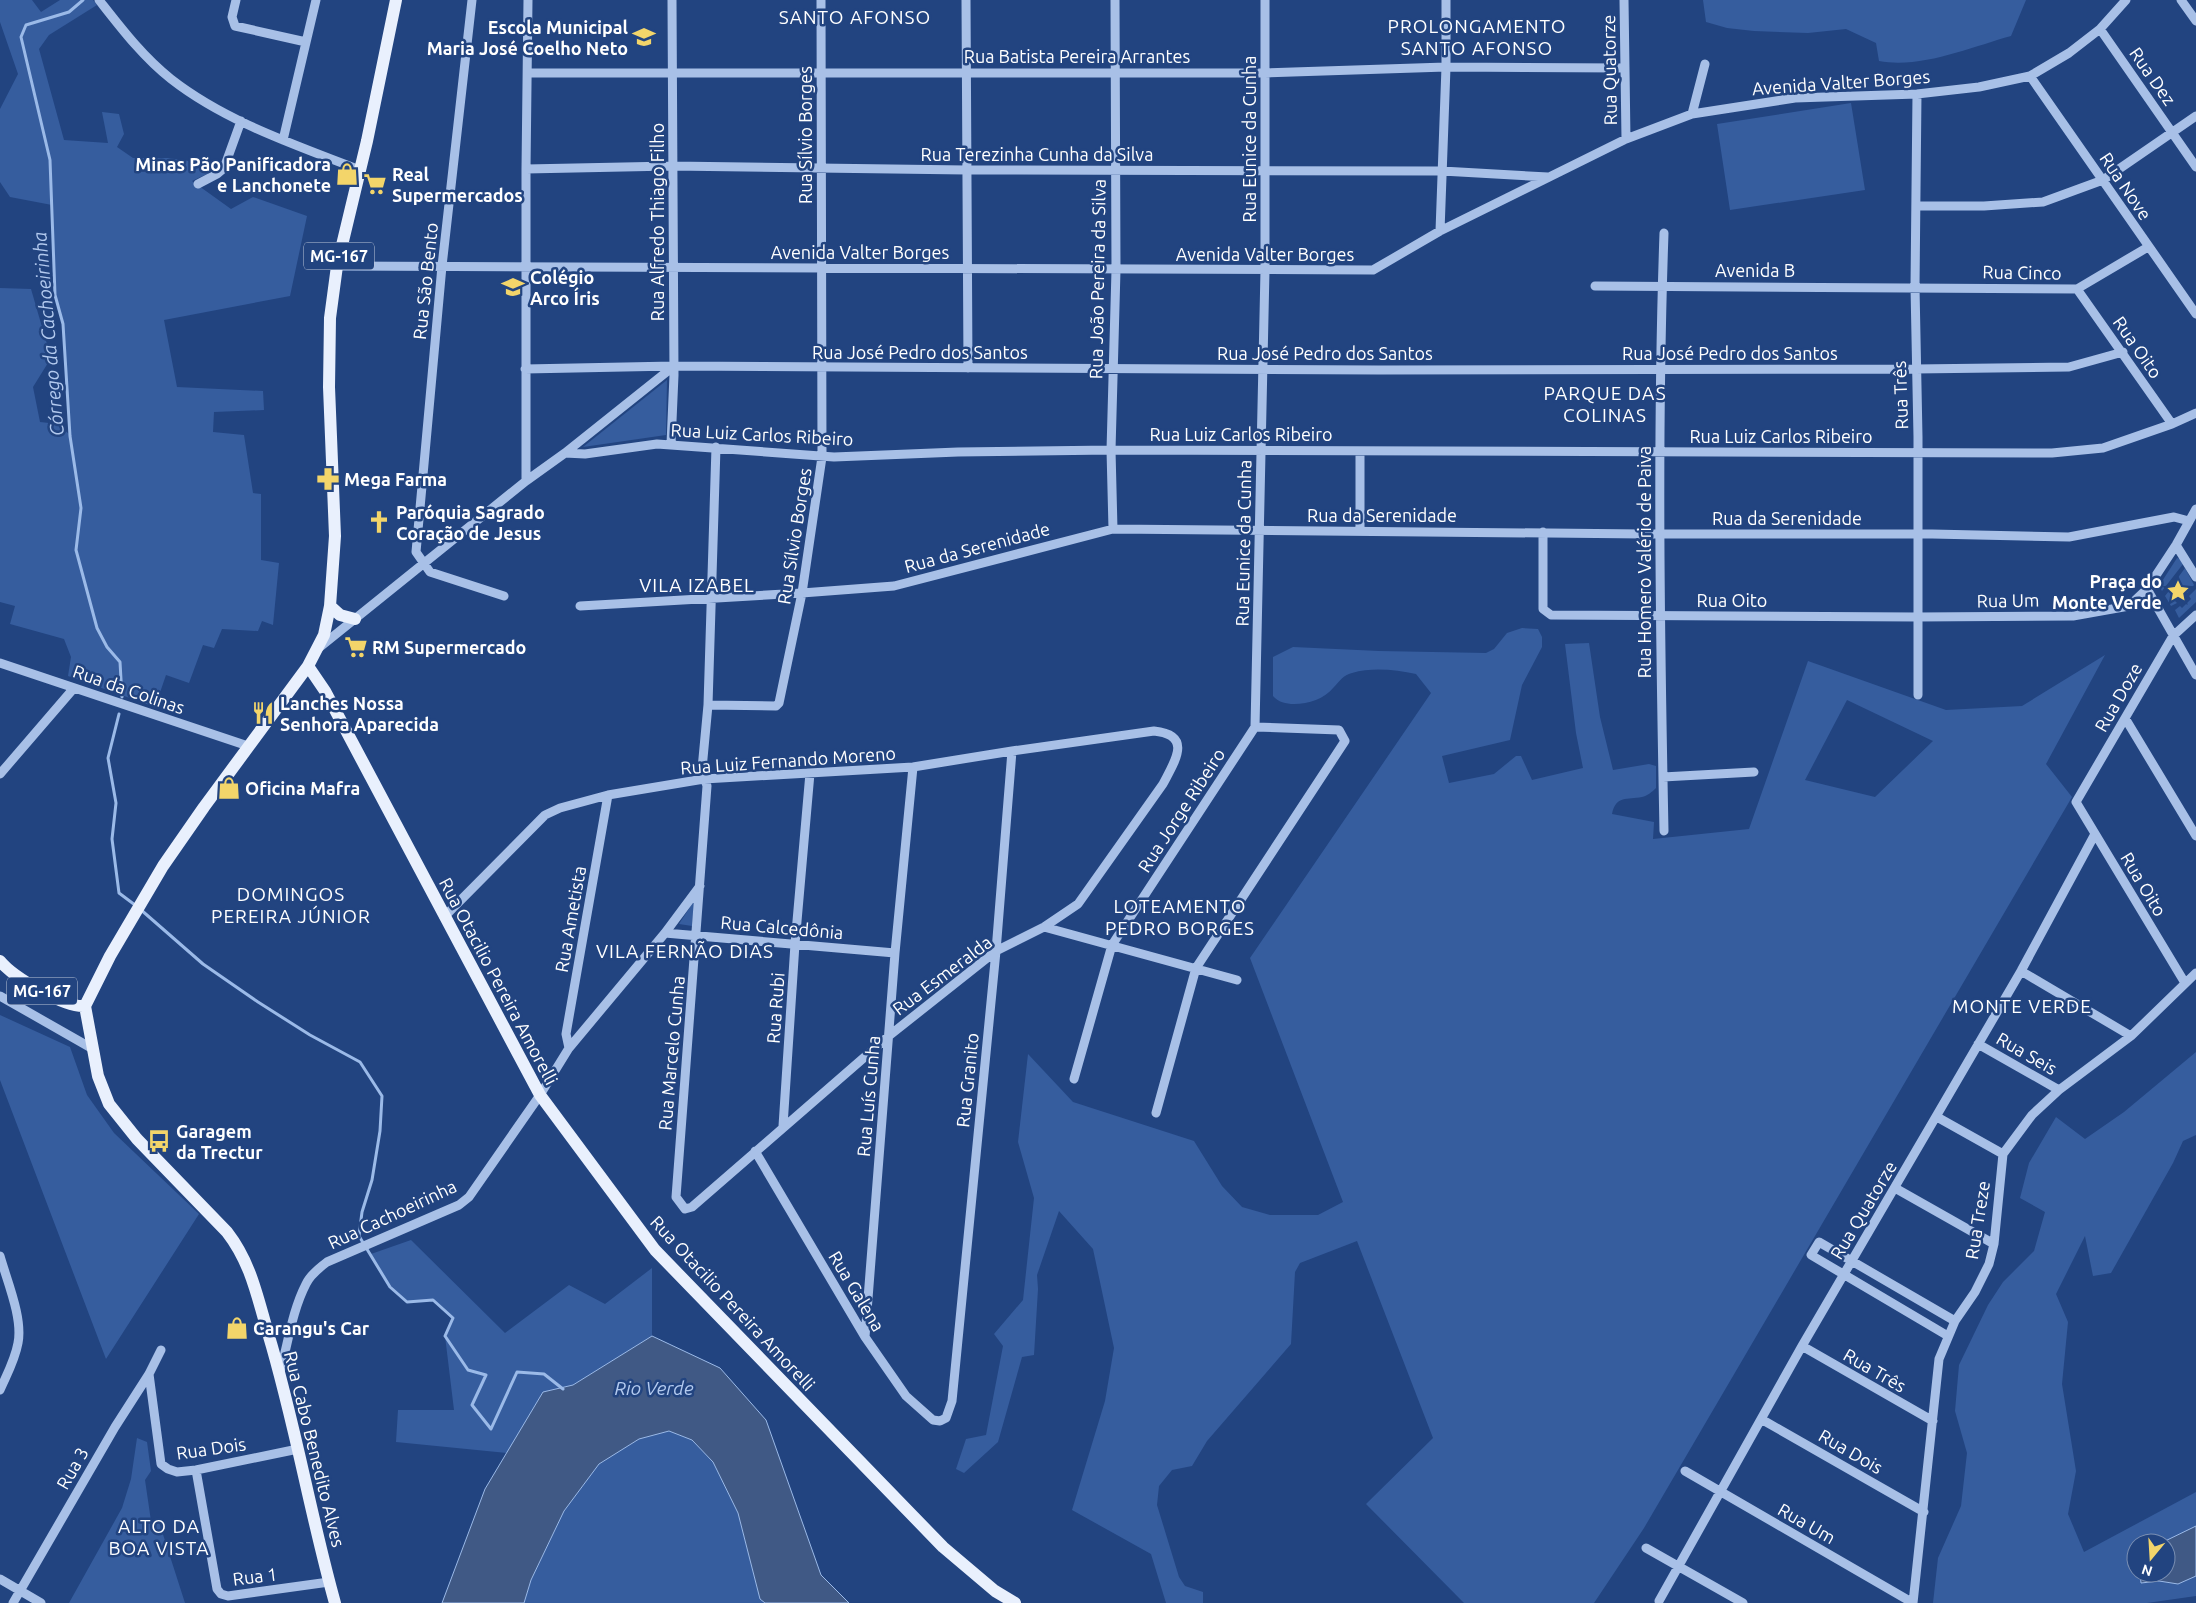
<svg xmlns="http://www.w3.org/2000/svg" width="2196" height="1603" font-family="Ubuntu,sans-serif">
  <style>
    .green { fill: #365d9e; fill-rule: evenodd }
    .water { fill: #405985; stroke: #9bbae8 }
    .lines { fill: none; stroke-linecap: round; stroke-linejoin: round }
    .stream { stroke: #9bbae8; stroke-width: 3 }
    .minor { stroke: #a8c0e7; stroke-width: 9 }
    .major { stroke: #e9f0fd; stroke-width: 12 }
    .labels { text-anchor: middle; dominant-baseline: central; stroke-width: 5; stroke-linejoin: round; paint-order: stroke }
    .shield { fill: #224480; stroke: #bdc7d9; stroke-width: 1 }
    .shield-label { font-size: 16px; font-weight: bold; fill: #fff }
    .poi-label { font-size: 18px; font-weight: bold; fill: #fff; stroke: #224480; text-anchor: start }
    .street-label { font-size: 18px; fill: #fff; stroke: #224480 }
    .neighbourhood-label { font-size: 19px; letter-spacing: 1px; fill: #fff; stroke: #224480 }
    .water-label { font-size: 19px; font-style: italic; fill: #b3caef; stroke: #224480 }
  </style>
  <rect width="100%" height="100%" fill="#224480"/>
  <path class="green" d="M 0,0 L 32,0 L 41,12 L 60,0 L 93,0 L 97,5 L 49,35 L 39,49 L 64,140 L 108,143 L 102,112 L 119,114 L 124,134 L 117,147 L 133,158 L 168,158 L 224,166 L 192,181 L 231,209 L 253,197 L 307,216 L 290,296 L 164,320 L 177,387 L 263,391 L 264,410 L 214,412 L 213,432 L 244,435 L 253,493 L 261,494 L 261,560 L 279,563 L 273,625 L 262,621 L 258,631 L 222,629 L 214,648 L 203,645 L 189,683 L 166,675 L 155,707 L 68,676 L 71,657 L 64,639 L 10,624 L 15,606 L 0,602 L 0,288 L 31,289 L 51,358 L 33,387 L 40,422 L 58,424 L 70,435 L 63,324 L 55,295 L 52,205 L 10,197 L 0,182 L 0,109 L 18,74 L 0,22 Z
    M 1703,0 L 2026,0 L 2011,36 C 1971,47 1921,69 1879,61 L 1876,43 L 1846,29 L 1808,33 L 1754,31 L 1727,28 L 1706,22 Z
    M 1851,103 L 1865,190 L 1730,210 L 1717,124 Z
    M 667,380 L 666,435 L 583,447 Z
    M 2177,558 L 2181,559 L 2183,564 L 2162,591 L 2159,586 Z
    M 2185,568 L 2194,585 L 2187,593 L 2176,586 L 2177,579 Z
    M 2172,587 L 2181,594 L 2175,601 L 2177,603 L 2171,606 L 2165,596 Z
    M 2196,589 L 2196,602 L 2179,618 L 2175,610 L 2180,606 L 2182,608 L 2191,599 L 2189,596 Z
    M 1522,628 L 1538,629 L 1542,637 L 1542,647 L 1522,685 L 1510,740 L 1442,756 L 1449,783 L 1494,774 L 1516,756 L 1521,756 L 1532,780 L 1583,768 L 1576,733 L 1565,644 L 1589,643 L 1600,717 L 1613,770 L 1649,764 L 1656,766 L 1656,788 C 1652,792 1647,796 1642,797 C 1627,800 1616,795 1612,814 L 1654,822 L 1653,839 L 1749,829 L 1808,661 L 1946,710 L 2022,706 L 2105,655 L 2046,764 L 2072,797 L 1644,1528 L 1594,1603 L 1464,1603 L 1366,1504 L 1433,1438 L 1357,1241 L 1300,1263 L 1295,1272 L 1291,1344 L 1207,1441 L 1192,1466 L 1172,1470 L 1159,1486 L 1157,1505 L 1179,1577 L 1185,1586 L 1203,1592 L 1203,1603 L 1166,1603 L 1151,1554 L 1072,1510 L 1105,1401 L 1114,1348 L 1093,1249 L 1059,1211 L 1037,1275 L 1038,1289 L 1034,1355 L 1022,1357 L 998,1442 L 964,1473 L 956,1469 L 966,1439 L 986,1435 L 1003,1346 L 994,1334 L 1023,1300 L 1034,1198 L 1018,1142 L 1028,1054 L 1073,1102 L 1194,1141 L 1222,1186 L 1242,1207 L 1270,1215 L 1318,1215 L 1343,1202 L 1250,958 L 1431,693 L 1416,674 C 1396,670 1373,667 1352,673 C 1343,675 1340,681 1334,687 C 1324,699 1309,704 1294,704 C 1286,704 1278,702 1273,696 L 1273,657 L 1293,647 L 1379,651 L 1486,653 L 1494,649 L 1507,633 ZM 1847,700 L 1933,741 L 1875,797 L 1805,780 Z
    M 694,901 L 692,926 L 679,924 Z
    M 0,1015 L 70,1047 L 87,1095 L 114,1133 L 199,1214 L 106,1359 L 0,1080 Z
    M 2196,1052 L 2196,1135 L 2183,1141 L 2173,1163 L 2111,1273 L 2093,1276 L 2085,1236 L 2056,1294 L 2068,1322 L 2062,1384 L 2076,1471 L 2068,1514 L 2084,1552 L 2196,1492 L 2196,1596 L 2147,1603 L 1933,1603 L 1938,1558 L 1961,1506 L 1967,1453 L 1955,1411 L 1959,1365 L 1988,1305 L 2003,1282 L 2034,1251 L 2045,1212 L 2020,1198 L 2029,1163 L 2056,1117 L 2085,1139 L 2124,1112 ZM 2136,1543 L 2166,1543 L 2166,1573 L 2136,1573 Z
    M 411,1240 L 505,1333 L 569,1285 L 605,1304 L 652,1268 L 652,1336 L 573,1385 L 543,1392 L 507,1453 L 396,1442 L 398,1410 L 454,1410 L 445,1336 L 452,1319 L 433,1300 L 407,1302 L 390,1287 L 371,1254 Z
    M 669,1431 L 692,1440 L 713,1462 L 738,1513 L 760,1599 L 765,1603 L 524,1603 L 531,1580 L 564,1511 L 599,1464 L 639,1439 Z
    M 137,1438 L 147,1442 L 151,1471 L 145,1480 L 151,1521 L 159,1522 L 185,1603 L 69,1603 L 122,1508 L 131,1479 Z"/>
  <path class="water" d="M 652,1336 L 720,1368 L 766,1420 L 821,1575 L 849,1603 L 765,1603 L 760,1599 L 738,1513 L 713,1462 L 692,1440 L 669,1431 L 639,1439 L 599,1464 L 564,1511 L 531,1580 L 524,1603 L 442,1603 L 485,1489 L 543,1392 L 573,1385 Z
    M 2196,1526 L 2196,1576 L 2178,1584 L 2159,1581 L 2141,1583 L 2140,1573 L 2166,1573 L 2166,1543 L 2161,1543 Z"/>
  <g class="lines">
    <path class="stream" d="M 83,0 L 69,12 L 26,25 L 21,37 L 50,160 L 55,295 L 63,324 L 70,436 L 81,508 L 76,550 L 97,628 L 107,647 L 120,662 L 122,697
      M 119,714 L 108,758 L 116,803 L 112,839 L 119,893 L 135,905
      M 140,909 L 203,964 L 258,1002 L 310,1035 L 360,1062 L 382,1096 L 380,1131 L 372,1180 L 362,1212 L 359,1236 L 390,1287 L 407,1302 L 433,1300 L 453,1318 L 445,1336 L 468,1370 L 486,1375 L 472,1405 L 491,1429 L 517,1372 L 544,1374 L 563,1389"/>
    <path class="minor" d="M 99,0 C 121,28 143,57 171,79 C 226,122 296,145 360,170
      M 236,0 L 232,17 L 235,26 L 306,42
      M 472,0 L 442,266 L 416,552 L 430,572 L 504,596
      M 966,0 L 968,368
      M 1624,0 L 1626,139
      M 2181,0 L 2196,21
      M 2100,29 L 2196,167
      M 528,73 L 1265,73 L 1446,67 L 1625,68
      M 2030,76 L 2196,314
      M 1917,94 L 1915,287 L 1918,437 L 1918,695
      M 1692,114 L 1705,64
      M 283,140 L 316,0
      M 526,169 L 672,166 L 966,170 L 1442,171 L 1548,177
      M 198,184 L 217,174 L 224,168 L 241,121
      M 1916,206 L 1984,206 L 2043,202 L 2103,180 L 2196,116
      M 1440,231 L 1446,67 L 1446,0
      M 1664,233 C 1657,432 1660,631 1664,831
      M 337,266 L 1373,270 L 1440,231 L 1626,139 L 1692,114 L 1795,98 L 1917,94 L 1979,87 L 2030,76 L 2069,53 L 2100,29 L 2126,0
      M 1595,286 L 2077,289 L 2148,247
      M 2077,289 L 2172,424
      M 525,369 L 674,366 L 1379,370 L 1915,369 L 2069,367 L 2123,352
      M 671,444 L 674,375 L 672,0
      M 1360,451 L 1360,530
      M 565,453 L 585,454 L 657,444 L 834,457 L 958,452 L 1111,450 L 2052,453 L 2103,448 L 2172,424 L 2196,413
      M 526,481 L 526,169 L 528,0
      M 1113,529 L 1111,450 L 1116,270 L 1115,0
      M 1543,532 L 1543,609 L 1551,615 L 1917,617 L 2073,616 L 2129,606 L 2147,589 L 2176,545 L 2196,509
      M 2176,545 L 2196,577
      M 2147,589 L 2196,675
      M 580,606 L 802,593 L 894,586 L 1113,529 L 1644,534 L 1932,534 L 2069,537 L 2174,517 L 2189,521
      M 320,647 L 526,481 L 565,453 L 674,366
      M 0,663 L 248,746
      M 708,705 L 776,706 L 779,703 L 802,593 L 822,457 L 821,0
      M 2125,718 L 2196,836
      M 1255,727 L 1265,270 L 1265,0
      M 0,774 L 74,688
      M 1663,777 L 1754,772
      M 444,917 L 545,815 L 560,808 L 608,795 L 704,779 L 913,767 L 1012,751 L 1154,731 C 1193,735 1175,761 1163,784 L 1078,904 L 1044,927 L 996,951 L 890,1035 L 692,1207 L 685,1209 L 676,1197 L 707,786 L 702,769 L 708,705 L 716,447
      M 1044,927 L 1237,980
      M 665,933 L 895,953
      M 2021,971 L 2131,1036
      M 2185,983 L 2076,802 L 2173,636 L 2196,615
      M 0,996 L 93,1049
      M 1978,1044 L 2059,1090
      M 569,1048 L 566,1034 L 608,795
      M 1074,1079 L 1112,945 L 1255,727
      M 1156,1113 L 1196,968 L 1345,741 L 1339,730 L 1255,727
      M 1937,1117 L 2003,1154
      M 783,1126 L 795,944 L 810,773
      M 755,1151 L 865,1337 L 906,1396 L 933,1420 L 940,1421 L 946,1418 L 952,1401 L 996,951 L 1012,751
      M 1895,1188 L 1994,1244
      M 0,1256 C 7,1281 23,1318 18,1343 C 15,1360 7,1374 0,1390
      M 1948,1336 L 1811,1255 L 1819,1242 L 1955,1321
      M 865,1337 L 895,953 L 913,767
      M 1802,1346 L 1933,1421
      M 280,1372 C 288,1344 292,1311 306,1284 C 310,1275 319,1268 327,1262 L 459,1205 L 469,1197 L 540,1095 L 569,1048 L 665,933 L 700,886
      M 149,1374 L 161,1464 L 168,1469 L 177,1472 L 196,1470 L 298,1449
      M 1761,1419 L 1924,1512
      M 196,1470 L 217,1589 L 221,1594 L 228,1596 L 329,1582
      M 1685,1471 L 1913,1603 L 1939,1359 L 1955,1321 L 1975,1292 L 1989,1264 L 1994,1244 L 2003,1154 L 2032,1115 L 2059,1090 L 2131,1036 L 2196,973
      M 1646,1548 L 1743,1603
      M 0,1579 L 41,1603
      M 1659,1601 L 1802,1346 L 2021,971 L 2095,834
      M 13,1603 L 115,1427 L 149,1374 L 161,1350"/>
    <path class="major" d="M 330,606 L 340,615 L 355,619
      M 308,666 L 325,691 L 540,1095 L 655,1250 L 943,1547 L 995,1591 L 1015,1603
      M 0,961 C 13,977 65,1008 85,1006
      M 335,1603 C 310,1514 295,1422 268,1333 C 257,1296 251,1263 227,1232 L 137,1139 L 109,1104 L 98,1076 L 85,1006 L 110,956 L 163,866 L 204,807 L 308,666 L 324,635 L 330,606 L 335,536 L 329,387 L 330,318 L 337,266 L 367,141 L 396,0"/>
  </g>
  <defs>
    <symbol id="school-bare" viewBox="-9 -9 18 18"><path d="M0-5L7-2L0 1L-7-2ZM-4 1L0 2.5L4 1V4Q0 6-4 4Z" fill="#f3d56a" stroke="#224480" stroke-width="2.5" paint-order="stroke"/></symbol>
    <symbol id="shop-bare" viewBox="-9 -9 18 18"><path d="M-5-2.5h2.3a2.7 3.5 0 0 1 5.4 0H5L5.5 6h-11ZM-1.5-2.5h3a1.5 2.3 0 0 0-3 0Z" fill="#f3d56a" stroke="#224480" stroke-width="2.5" paint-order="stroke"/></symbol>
    <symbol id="supermarket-bare" viewBox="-9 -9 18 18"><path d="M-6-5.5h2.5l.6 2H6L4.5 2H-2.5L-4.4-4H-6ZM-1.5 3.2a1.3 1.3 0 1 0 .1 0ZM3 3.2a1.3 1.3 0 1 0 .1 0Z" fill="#f3d56a" stroke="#224480" stroke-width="2.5" paint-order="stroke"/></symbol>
    <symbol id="pharmacy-bare" viewBox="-9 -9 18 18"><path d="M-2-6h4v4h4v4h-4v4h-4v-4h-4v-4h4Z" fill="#f3d56a" stroke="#224480" stroke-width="2.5" paint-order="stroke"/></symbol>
    <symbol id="church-bare" viewBox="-9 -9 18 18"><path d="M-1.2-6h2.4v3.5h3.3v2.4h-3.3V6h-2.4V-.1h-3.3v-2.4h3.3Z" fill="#f3d56a" stroke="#224480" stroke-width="2.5" paint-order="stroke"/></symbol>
    <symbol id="sight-bare" viewBox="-9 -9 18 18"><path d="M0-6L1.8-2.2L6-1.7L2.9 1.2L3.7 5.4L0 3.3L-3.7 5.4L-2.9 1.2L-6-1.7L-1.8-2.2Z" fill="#f3d56a" stroke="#224480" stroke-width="2.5" paint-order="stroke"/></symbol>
    <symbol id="restaurant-bare" viewBox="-9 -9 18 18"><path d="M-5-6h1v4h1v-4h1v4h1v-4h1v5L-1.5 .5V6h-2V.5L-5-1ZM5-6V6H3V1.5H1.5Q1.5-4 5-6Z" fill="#f3d56a" stroke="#224480" stroke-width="2.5" paint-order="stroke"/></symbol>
    <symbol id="bus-bare" viewBox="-9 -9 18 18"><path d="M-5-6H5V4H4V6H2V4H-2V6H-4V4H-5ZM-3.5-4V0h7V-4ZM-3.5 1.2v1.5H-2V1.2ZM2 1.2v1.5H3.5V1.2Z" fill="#f3d56a" stroke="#224480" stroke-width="2.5" paint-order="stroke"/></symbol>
  </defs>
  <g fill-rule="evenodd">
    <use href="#school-bare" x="628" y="21" width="32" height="32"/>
    <use href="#shop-bare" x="331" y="158" width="32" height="32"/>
    <use href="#supermarket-bare" x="359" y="168" width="32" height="32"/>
    <use href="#school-bare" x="497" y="271" width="32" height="32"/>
    <use href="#pharmacy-bare" x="312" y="463" width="32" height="32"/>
    <use href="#church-bare" x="363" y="506" width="32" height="32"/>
    <use href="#sight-bare" x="2162" y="575" width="32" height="32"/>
    <use href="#supermarket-bare" x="340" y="631" width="32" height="32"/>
    <use href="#restaurant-bare" x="247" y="697" width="32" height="32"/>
    <use href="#shop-bare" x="213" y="772" width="32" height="32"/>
    <use href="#bus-bare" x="143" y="1125" width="32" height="32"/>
    <use href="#shop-bare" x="221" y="1312" width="32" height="32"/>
  </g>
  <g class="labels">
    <g class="shield">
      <rect x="304" y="242.5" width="70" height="27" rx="4"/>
      <rect x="7" y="977.5" width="70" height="27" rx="4"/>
    </g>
    <g class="shield-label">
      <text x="339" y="256">MG-167</text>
      <text x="42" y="991">MG-167</text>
    </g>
    <g class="poi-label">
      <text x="628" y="27" text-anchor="end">Escola Municipal<tspan x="628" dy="21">Maria José Coelho Neto</tspan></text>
      <text x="331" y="164" text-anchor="end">Minas Pão Panificadora<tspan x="331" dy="21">e Lanchonete</tspan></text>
      <text x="392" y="174">Real<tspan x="392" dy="21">Supermercados</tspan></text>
      <text x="530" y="277">Colégio<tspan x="530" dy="21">Arco Íris</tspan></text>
      <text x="344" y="479">Mega Farma</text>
      <text x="396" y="512">Paróquia Sagrado<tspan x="396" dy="21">Coração de Jesus</tspan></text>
      <text x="2162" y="581" text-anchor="end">Praça do<tspan x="2162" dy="21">Monte Verde</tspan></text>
      <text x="372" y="647">RM Supermercado</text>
      <text x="280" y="703">Lanches Nossa<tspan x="280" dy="21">Senhora Aparecida</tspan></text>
      <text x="245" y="788">Oficina Mafra</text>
      <text x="176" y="1131">Garagem<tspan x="176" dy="21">da Trectur</tspan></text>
      <text x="253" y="1328">Carangu's Car</text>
    </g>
    <g class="street-label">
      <text x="1077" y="56">Rua Batista Pereira Arrantes</text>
      <text transform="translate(1609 70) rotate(-91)">Rua Quatorze</text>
      <text transform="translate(2153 76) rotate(55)">Rua Dez</text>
      <text transform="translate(1841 82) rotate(-4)">Avenida Valter Borges</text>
      <text transform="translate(805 135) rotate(-90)">Rua Sílvio Borges</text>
      <text transform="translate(1249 139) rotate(-90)">Rua Eunice da Cunha</text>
      <text x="1037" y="154">Rua Terezinha Cunha da Silva</text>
      <text transform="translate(2126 186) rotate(56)">Rua Nove</text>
      <text transform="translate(657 222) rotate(-90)">Rua Alfredo Thiago Filho</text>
      <text x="860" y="252">Avenida Valter Borges</text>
      <text x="1265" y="254">Avenida Valter Borges</text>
      <text x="1755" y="270">Avenida B</text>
      <text transform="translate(2022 272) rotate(1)">Rua Cinco</text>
      <text transform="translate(1097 279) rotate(-89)">Rua João Pereira da Silva</text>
      <text transform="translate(425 281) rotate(-84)">Rua São Bento</text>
      <text transform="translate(2138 347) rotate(55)">Rua Oito</text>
      <text x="920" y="352">Rua José Pedro dos Santos</text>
      <text x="1325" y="353">Rua José Pedro dos Santos</text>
      <text x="1730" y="353">Rua José Pedro dos Santos</text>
      <text transform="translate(1900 395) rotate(-92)">Rua Três</text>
      <text transform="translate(762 434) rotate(3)">Rua Luiz Carlos Ribeiro</text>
      <text x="1241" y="434">Rua Luiz Carlos Ribeiro</text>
      <text x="1781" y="436">Rua Luiz Carlos Ribeiro</text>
      <text x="1382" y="515">Rua da Serenidade</text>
      <text x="1787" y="518">Rua da Serenidade</text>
      <text transform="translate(794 536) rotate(-81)">Rua Sílvio Borges</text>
      <text transform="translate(1243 543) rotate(-89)">Rua Eunice da Cunha</text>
      <text transform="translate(977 547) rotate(-15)">Rua da Serenidade</text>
      <text transform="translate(1644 562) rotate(-90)">Rua Homero Valério de Paiva</text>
      <text x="1732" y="600">Rua Oito</text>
      <text transform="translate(2008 600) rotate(-1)">Rua Um</text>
      <text transform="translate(129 689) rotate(19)">Rua da Colinas</text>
      <text transform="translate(2118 697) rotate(-60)">Rua Doze</text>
      <text transform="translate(788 760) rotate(-4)">Rua Luiz Fernando Moreno</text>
      <text transform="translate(1181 810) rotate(-57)">Rua Jorge Ribeiro</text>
      <text transform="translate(2144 884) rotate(59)">Rua Oito</text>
      <text transform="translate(570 919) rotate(-80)">Rua Ametista</text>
      <text transform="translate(782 927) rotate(5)">Rua Calcedônia</text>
      <text transform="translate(942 975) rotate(-37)">Rua Esmeralda</text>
      <text transform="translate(499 981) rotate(62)">Rua Otacilio Pereira Amorelli</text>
      <text transform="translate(775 1008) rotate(-86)">Rua Rubi</text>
      <text transform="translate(671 1053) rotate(-85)">Rua Marcelo Cunha</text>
      <text transform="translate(2027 1053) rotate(30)">Rua Seis</text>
      <text transform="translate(967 1080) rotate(-84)">Rua Granito</text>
      <text transform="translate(868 1096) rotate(-85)">Rua Luís Cunha</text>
      <text transform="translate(1863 1210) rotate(-59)">Rua Quatorze</text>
      <text transform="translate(392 1214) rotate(-25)">Rua Cachoeirinha</text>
      <text transform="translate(1977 1220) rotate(-81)">Rua Treze</text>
      <text transform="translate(857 1291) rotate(59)">Rua Galena</text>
      <text transform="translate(733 1303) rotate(47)">Rua Otacilio Pereira Amorelli</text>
      <text transform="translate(1875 1370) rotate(30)">Rua Três</text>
      <text transform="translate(211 1448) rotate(-8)">Rua Dois</text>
      <text transform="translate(315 1449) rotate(76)">Rua Cabo Benedito Alves</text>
      <text transform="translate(1851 1451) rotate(30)">Rua Dois</text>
      <text transform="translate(72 1468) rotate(-60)">Rua 3</text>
      <text transform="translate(1807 1523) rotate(30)">Rua Um</text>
      <text transform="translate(255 1576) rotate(-7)">Rua 1</text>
    </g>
    <g class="neighbourhood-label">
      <text x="855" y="17">SANTO AFONSO</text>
      <text x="1477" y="26">PROLONGAMENTO<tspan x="1477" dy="22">SANTO AFONSO</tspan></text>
      <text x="1605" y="393">PARQUE DAS<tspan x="1605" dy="22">COLINAS</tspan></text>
      <text x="697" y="585">VILA IZABEL</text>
      <text x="291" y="894">DOMINGOS<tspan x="291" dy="22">PEREIRA JÚNIOR</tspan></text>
      <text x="1180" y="906">LOTEAMENTO<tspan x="1180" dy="22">PEDRO BORGES</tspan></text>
      <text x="685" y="951">VILA FERNÃO DIAS</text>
      <text x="2022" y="1006">MONTE VERDE</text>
      <text x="159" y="1526">ALTO DA<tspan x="159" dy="22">BOA VISTA</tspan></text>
    </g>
    <g class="water-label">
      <text transform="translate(48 334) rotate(-95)">Córrego da Cachoeirinha</text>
      <text x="654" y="1388">Rio Verde</text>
    </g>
  </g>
  <g transform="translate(2151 1558) rotate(198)"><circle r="24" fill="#224480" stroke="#7a8fb3"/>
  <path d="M0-4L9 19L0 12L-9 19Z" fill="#f3d56a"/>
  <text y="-8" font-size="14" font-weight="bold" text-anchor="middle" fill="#ffffff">N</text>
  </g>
</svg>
